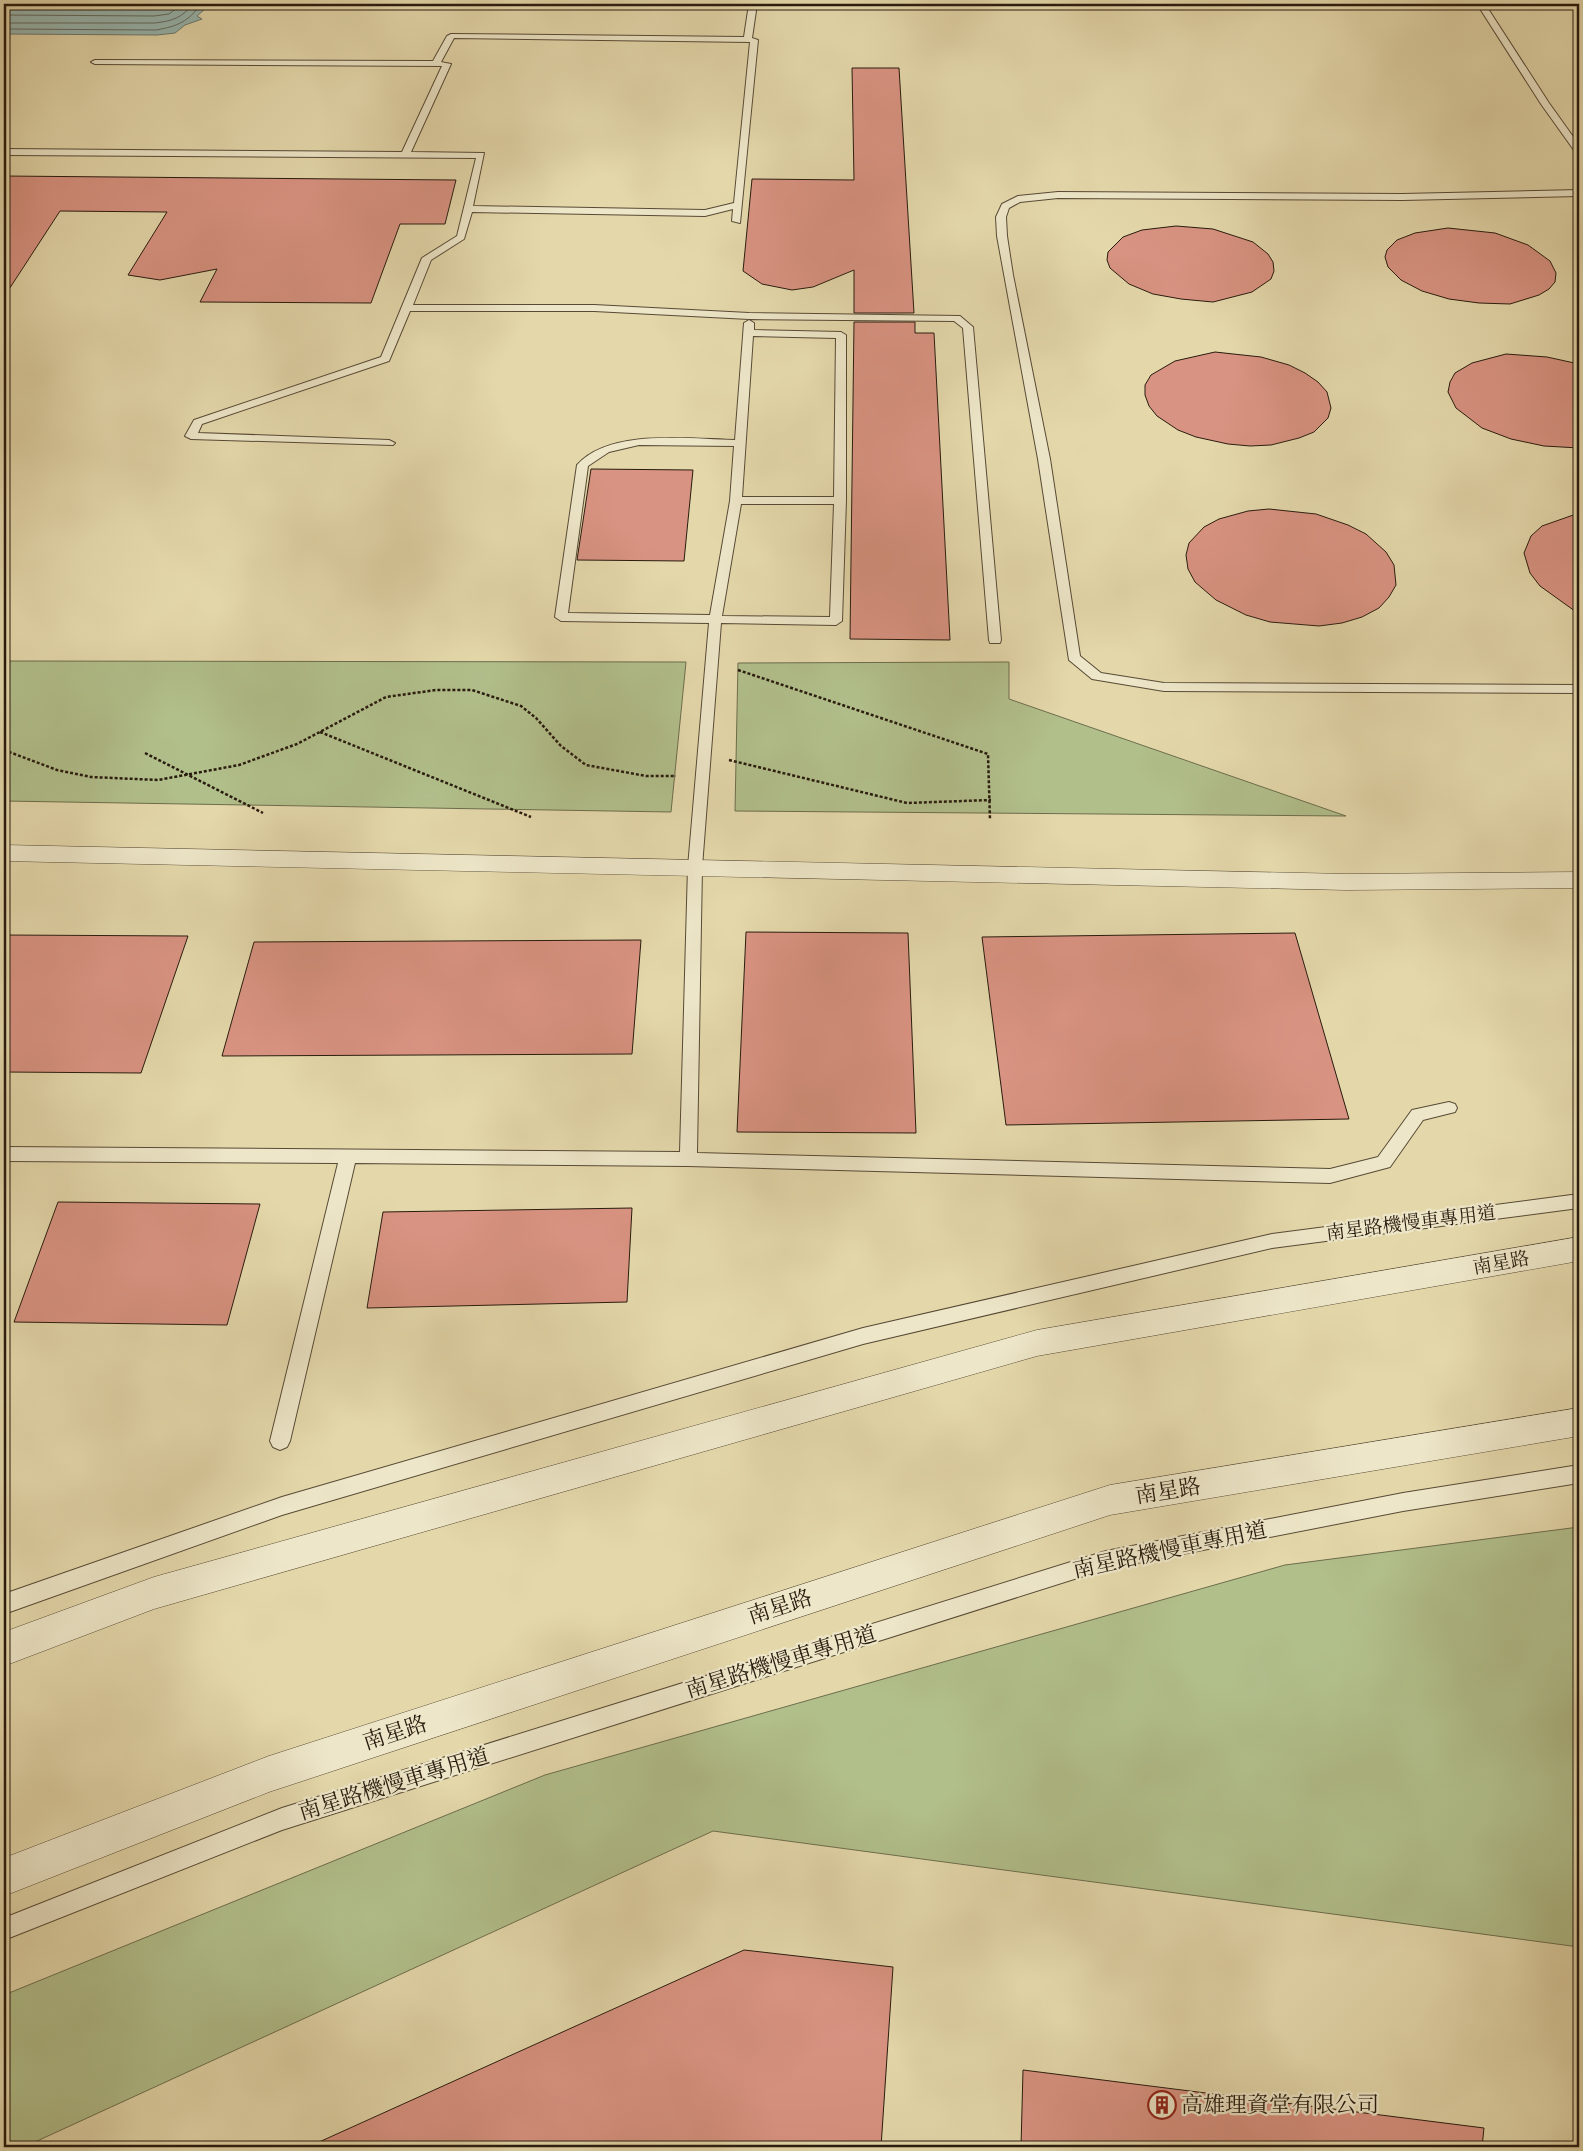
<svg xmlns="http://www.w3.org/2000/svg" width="1583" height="2151" font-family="'IM FELL Double Pica','Noto Serif TC',serif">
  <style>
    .green { fill: #b1bf8b; stroke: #6c6d4c }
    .water { fill: #98b8b2; stroke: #6b7970 }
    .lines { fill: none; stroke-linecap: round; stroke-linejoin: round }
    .shore { stroke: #606a60; stroke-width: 1 }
    .building { fill: #d99382; stroke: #281b0e }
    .service-casing { stroke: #574a35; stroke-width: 2 }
    .minor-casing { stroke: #574a35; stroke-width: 1 }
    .tertiary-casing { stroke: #574a35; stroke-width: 1 }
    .path { stroke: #281b0e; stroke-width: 2.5; stroke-dasharray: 3 2; stroke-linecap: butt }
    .service { fill: #ede6c8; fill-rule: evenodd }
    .minor { fill: #ede6c8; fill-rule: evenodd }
    .tertiary { fill: #ede6c8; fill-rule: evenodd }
    .labels { text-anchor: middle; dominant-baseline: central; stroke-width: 4.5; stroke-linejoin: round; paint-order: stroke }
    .street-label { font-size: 19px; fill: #281b0e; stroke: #ede6c8 }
    .near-street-label { font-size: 22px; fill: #281b0e; stroke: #ede6c8 }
    .near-poi-label { font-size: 22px; fill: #281b0e; stroke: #ede6c8; text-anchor: start }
  </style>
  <rect width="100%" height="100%" fill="#e4d8ab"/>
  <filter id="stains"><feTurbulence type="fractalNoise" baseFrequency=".004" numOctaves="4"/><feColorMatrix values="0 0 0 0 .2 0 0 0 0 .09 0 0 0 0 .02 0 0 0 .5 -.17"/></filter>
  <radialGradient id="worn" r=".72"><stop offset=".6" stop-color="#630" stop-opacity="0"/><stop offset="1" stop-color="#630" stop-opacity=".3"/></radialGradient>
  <path class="green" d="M 4,661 L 686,662 L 671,812 L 4,801 Z
    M 1009,662 L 1009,699 L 1346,816 L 735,811 L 738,663 Z
    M 1579,1527 L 1579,1947 L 713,1831 L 24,2147 L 4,2147 L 4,1995 L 545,1775 L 1285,1565 Z"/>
  <path class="water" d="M 4,4 L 206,4 L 205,9 L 197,16 L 202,19 L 185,25 L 175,33 L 157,35 L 4,34 Z"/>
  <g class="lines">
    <path class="shore" d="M 4,15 L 154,16 L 169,14 L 182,4
      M 4,23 L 155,23 C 172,21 182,18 193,4
      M 4,29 L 156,30 C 178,26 188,22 201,4"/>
  </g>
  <path class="building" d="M 852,68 L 899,68 L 914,313 L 854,313 L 854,270 L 813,287 L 792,290 L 762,284 L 743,271 L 752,179 L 854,180 Z
    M 4,176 L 456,180 L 445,224 L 400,224 L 371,303 L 200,302 L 217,269 L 160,280 L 128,275 L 167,212 L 60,211 L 4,297 Z
    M 1176,226 L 1213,229 L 1253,242 L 1268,254 L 1273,262 L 1274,271 L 1271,279 L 1252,292 L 1213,302 L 1181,299 L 1153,294 L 1129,284 L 1110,268 L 1107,260 L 1108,252 L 1123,237 L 1142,230 Z
    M 1448,228 L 1495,233 L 1528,245 L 1550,261 L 1556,273 L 1555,282 L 1549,289 L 1539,295 L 1510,304 L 1479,303 L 1449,299 L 1422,291 L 1401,280 L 1388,267 L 1385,257 L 1387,250 L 1397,240 L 1415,233 Z
    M 854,322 L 915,322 L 915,333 L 934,333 L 950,640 L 850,639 Z
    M 1215,352 L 1261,357 L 1289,365 L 1305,373 L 1318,382 L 1327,392 L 1331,408 L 1328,418 L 1314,432 L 1299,438 L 1271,445 L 1250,446 L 1228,444 L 1196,437 L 1178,430 L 1157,416 L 1149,406 L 1145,395 L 1145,385 L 1151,375 L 1175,361 Z
    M 1506,354 L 1547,357 L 1579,364 L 1579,448 L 1544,446 L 1511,439 L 1482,428 L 1456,408 L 1448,392 L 1450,382 L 1455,373 L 1472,363 Z
    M 591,469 L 693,470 L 684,561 L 577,560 Z
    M 1269,509 L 1316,514 L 1348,525 L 1366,534 L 1386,552 L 1394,565 L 1396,585 L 1389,597 L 1379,608 L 1362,617 L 1342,623 L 1319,626 L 1270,622 L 1246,615 L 1216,600 L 1195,582 L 1188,569 L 1186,555 L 1189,543 L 1204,527 L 1219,519 L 1248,511 Z
    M 1579,513 L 1579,614 L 1540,586 L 1530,573 L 1524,553 L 1531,536 L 1542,526 Z
    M 746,932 L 908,933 L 916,1133 L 737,1132 Z
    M 1295,933 L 1349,1119 L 1006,1125 L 982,937 Z
    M 4,935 L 188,936 L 141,1073 L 4,1072 Z
    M 641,940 L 632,1054 L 222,1056 L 254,942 Z
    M 58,1202 L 260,1204 L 227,1325 L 14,1322 Z
    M 632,1208 L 627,1302 L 367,1308 L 383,1212 Z
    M 744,1950 L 893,1967 L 881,2147 L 308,2147 Z
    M 1023,2070 L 1484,2128 L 1482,2147 L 1021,2147 Z"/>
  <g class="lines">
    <defs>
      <path id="service" d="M 749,4 L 757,4 L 752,38 L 758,40 L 740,223 L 732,221 L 733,209 L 705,216 L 472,212 L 464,239 L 431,260 L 413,305 L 594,305 L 749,313 L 960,316 L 973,327 L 1001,640 L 1000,643 L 990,643 L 989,640 L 963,328 L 954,321 L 749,319 L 594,311 L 410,311 L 389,361 L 202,424 L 198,433 L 389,440 L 395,443 L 393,445 L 191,439 L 185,436 L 194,420 L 381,357 L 422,258 L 457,236 L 476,158 L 4,155 L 4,149 L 402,152 L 442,66 L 95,64 L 91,62 L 95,60 L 433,61 L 447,36 L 451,34 L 744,37 ZM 454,38 L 750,42 L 734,203 L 705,210 L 473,206 L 484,153 L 411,152 L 451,64 L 441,62 Z
        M 1477,4 L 1485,4 L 1549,103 L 1579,145 L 1579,154 L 1576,153 L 1541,104 Z
        M 1579,190 L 1579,196 L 1402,200 L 1058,198 L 1020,202 L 1009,208 L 1006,217 L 1007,236 L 1013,275 L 1050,459 L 1080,656 L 1101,673 L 1164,683 L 1579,685 L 1579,693 L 1164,691 L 1092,679 L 1069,660 L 1038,459 L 997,236 L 996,217 L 1002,204 L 1018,196 L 1058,192 L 1402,194 Z
        M 749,320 L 754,323 L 754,330 L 841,332 L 846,335 L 846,500 L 842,621 L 836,625 L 721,623 L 702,867 L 697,1153 L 1330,1169 L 1378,1157 L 1412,1110 L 1449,1102 L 1455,1104 L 1457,1108 L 1455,1112 L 1423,1120 L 1390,1167 L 1330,1183 L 688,1166 L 355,1163 L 290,1441 L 287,1447 L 280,1450 L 273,1447 L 270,1441 L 338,1163 L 4,1161 L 4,1147 L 680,1152 L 688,867 L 709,623 L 561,621 L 555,617 L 577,465 C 609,428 691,439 735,440 L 744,323 ZM 753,336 L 836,338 L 834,497 L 742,497 ZM 639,445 L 734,446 L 730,501 L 710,615 L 568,613 L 588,466 L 609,452 ZM 741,504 L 834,504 L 830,617 L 722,616 Z
        M 1579,1194 L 1579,1208 L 1272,1248 L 863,1344 L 282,1515 L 4,1614 L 4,1594 L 282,1497 L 863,1328 L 1272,1234 Z
        M 1579,1465 L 1579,1483 L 1403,1511 L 1106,1569 L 282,1830 L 4,1940 L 4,1918 L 282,1808 L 1106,1551 L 1403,1493 Z"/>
      <path id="minor" d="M 4,845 L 1347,874 L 1579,872 L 1579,888 L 1347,890 L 4,861 Z"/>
      <path id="tertiary" d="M 1579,1237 L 1579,1261 L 1037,1356 L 154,1609 L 4,1666 L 4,1632 L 154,1577 L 1037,1330 Z
        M 1579,1408 L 1579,1436 L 1110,1515 L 269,1792 L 4,1896 L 4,1858 L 269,1756 L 1110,1485 Z"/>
    </defs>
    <use href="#service" class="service-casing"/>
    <use href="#minor" class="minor-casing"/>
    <use href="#tertiary" class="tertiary-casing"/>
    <path class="path" d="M 738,670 L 988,754 L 990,820
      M 320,732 L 531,817
      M 4,750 L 57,770 L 91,777 L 158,780 L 239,765 L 297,744 L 386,697 L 436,690 L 472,690 L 521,706 L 536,718 L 561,746 L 586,765 L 646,776 L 676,776
      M 145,753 L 263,813
      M 729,760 L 907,803 L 991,800"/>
    <use href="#service" class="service"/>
    <use href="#minor" class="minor"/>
    <use href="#tertiary" class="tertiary"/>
  </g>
  <defs>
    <symbol id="building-ring" viewBox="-11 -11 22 22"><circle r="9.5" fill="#ede6c8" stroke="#8f2418" stroke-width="1.5"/><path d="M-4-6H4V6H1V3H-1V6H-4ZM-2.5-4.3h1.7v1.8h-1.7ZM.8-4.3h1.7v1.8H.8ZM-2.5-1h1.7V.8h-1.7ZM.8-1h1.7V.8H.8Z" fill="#8f2418"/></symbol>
  </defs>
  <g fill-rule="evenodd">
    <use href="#building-ring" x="1146" y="2089" width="32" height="32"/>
  </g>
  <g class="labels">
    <g class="street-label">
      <text transform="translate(1411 1223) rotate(-7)">南星路機慢車專用道</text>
      <text transform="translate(1501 1263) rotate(-10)">南星路</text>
    </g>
    <g class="near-street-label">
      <text transform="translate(1168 1491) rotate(-9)">南星路</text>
      <text transform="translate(1170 1550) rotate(-12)">南星路機慢車專用道</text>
      <text transform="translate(780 1607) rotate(-18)">南星路</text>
      <text transform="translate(781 1662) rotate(-17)">南星路機慢車專用道</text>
      <text transform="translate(395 1733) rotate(-18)">南星路</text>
      <text transform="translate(394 1784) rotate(-17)">南星路機慢車專用道</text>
    </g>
    <g class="near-poi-label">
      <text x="1181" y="2105">高雄理資堂有限公司</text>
    </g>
  </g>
  <rect width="1583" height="2151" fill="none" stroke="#e4d8ab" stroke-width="20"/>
  <rect x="5" y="5" width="1573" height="2141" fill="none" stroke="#281b0e" stroke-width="2.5"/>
  <rect x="10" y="10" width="1563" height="2131" fill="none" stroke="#281b0e"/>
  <rect width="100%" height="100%" filter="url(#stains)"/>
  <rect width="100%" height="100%" fill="url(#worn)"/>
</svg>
